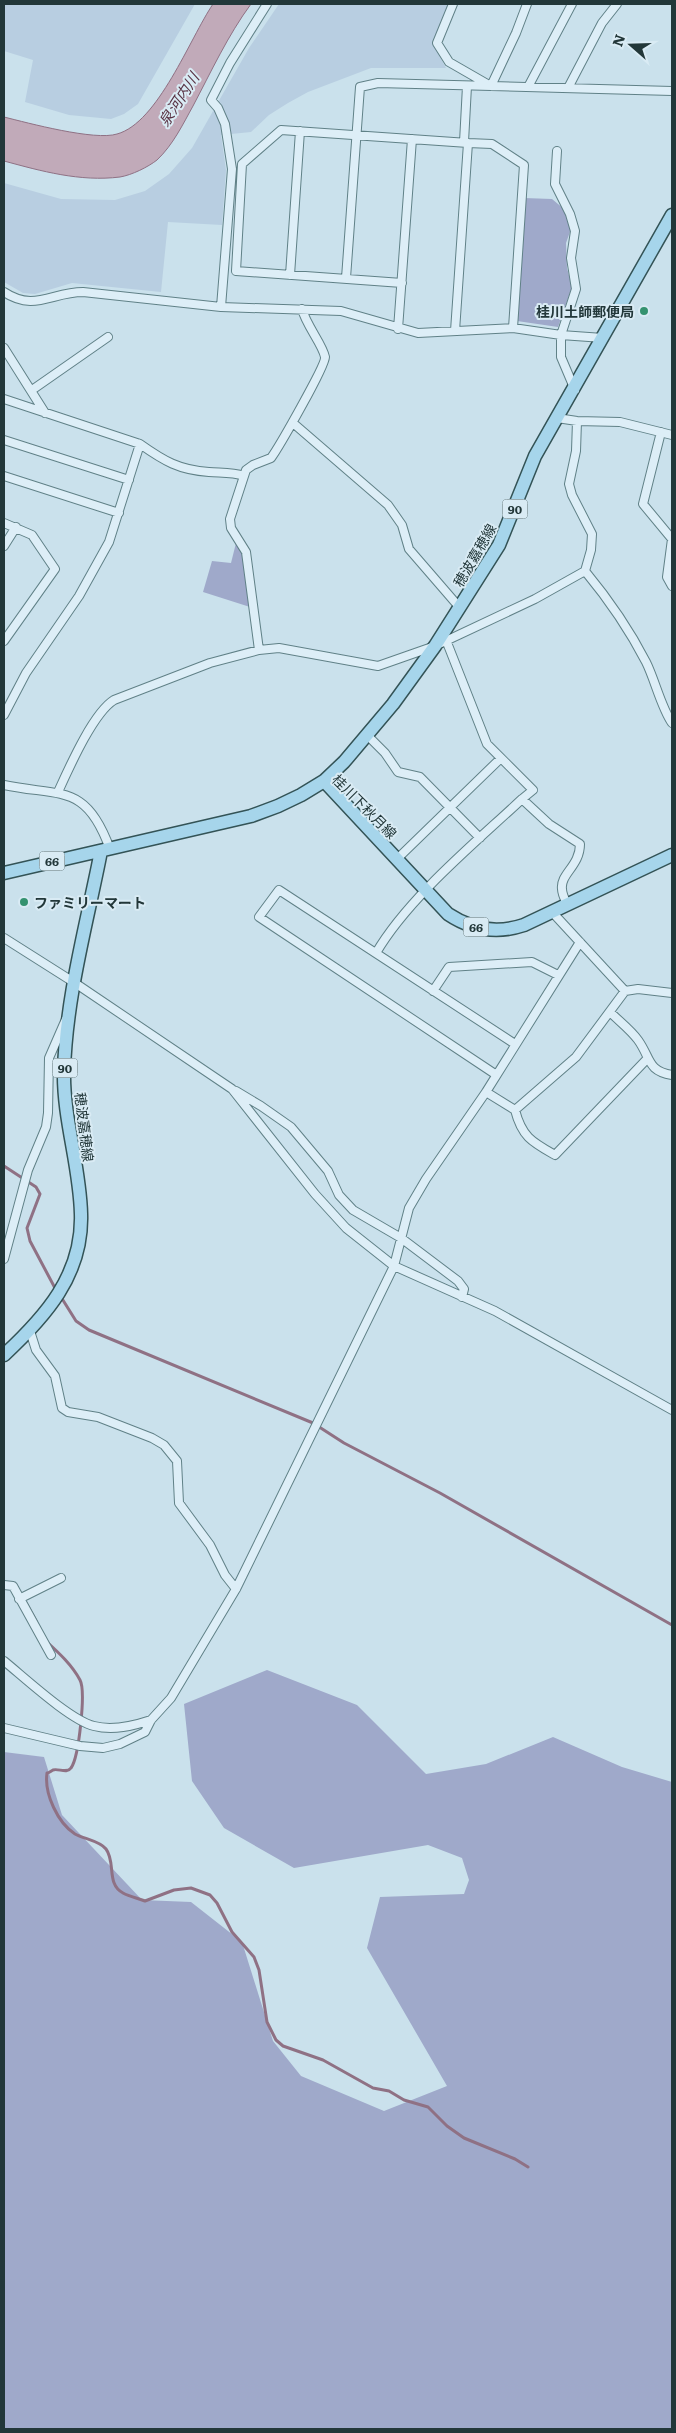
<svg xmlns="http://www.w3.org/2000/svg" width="676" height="2433" font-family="Literata,'Noto Sans JP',serif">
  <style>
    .farmland { fill: #b8cee1 }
    .green { fill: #9fa9ca }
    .water { fill: #c1aab9; stroke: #8f7184 }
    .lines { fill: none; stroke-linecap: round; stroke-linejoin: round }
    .stream { stroke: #8f7184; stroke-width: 3 }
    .minor-casing { stroke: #608187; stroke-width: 10 }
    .primary-casing { stroke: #335356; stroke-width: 15 }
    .minor { stroke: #ddeef7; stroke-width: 8 }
    .primary { stroke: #a6d5eb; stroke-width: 12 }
    .poi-dot { fill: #34926f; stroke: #d9ebf4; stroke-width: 2 }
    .labels { text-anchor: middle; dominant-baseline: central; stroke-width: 4; stroke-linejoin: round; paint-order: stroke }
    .shield { fill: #d9ebf4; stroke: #596d71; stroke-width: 1 }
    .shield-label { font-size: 12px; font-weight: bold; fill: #223739 }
    .poi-label { font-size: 14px; font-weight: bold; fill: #223739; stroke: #d9ebf4; text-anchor: end }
    .street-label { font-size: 14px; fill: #223739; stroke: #d9ebf4 }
    .water-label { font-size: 15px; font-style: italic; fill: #583243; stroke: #d9ebf4 }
  </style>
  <rect width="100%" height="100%" fill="#cae1ec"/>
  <path class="farmland" d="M 4,4 L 195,4 L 138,104 L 124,114 L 111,119 L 69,115 L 25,102 L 33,60 L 4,51 Z
    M 279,4 L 449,4 L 433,44 L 446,68 L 371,68 L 308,92 L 288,103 L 269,115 L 251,132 L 221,135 L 226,170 L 222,225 L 168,222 L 161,292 L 72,283 L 35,294 L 23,293 L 4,282 L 4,183 L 61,199 L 115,200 L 145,191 L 169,174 L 192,148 L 249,48 Z"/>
  <path class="green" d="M 524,198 L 552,199 L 564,209 L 571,229 L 566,243 L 567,268 L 572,287 L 558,327 L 517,321 Z
    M 236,543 L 243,553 L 250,607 L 203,592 L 212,561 L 231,563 Z
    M 267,1670 L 357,1705 L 426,1774 L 486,1764 L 553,1737 L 622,1767 L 672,1782 L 672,2429 L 4,2428 L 4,1752 L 44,1757 L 62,1815 L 142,1900 L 191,1902 L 242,1942 L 273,2041 L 301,2076 L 384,2111 L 447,2086 L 367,1948 L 380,1897 L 464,1894 L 469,1880 L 462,1858 L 428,1845 L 294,1868 L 224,1828 L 192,1781 L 184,1704 Z"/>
  <path class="water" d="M 213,4 L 251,4 C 228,35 211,72 193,106 C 183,124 173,145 157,160 C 148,167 132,175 120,177 C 80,182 41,171 4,161 L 4,117 C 28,123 95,141 117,134 C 158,123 190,38 213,4 Z"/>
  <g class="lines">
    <path class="stream" d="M 4,1166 L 36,1187 L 40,1194 L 27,1228 L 30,1241 L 56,1290
      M 61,1297 L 76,1321 L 89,1330 L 313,1423 L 344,1443 L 440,1493 L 672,1625
      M 26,1603 L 36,1621
      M 47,1642 C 59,1653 72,1665 80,1680 C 86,1691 79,1757 71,1768 C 67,1774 58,1768 53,1770 C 51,1771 49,1773 47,1773 C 44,1794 58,1823 75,1834 C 84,1839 100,1841 106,1849 C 116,1862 106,1884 123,1893 C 130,1897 138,1898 145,1901 L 174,1890 L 191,1888 L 210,1895 L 217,1903 L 232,1932 L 254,1957 L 259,1970 L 267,2022 L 276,2040 L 283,2046 L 323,2060 L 373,2088 L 389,2091 L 404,2100 L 428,2107 L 447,2126 L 464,2138 L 515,2159 L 528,2167"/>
    <defs>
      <path id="minor" d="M 453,4 L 437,43 L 449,62 L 489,85
        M 491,86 L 516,33 L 527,4
        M 528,87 L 572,4
        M 568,88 L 602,23 L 617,4
        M 464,142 L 467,86
        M 468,143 L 492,144 L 524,165 L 513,328
        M 557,151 L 555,184 L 570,214 L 575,231 L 571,258 L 576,289 L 561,335 L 603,338
        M 290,275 L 300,131
        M 346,278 L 360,87 L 378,83 L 672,91
        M 402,283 L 236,271 L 242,164 L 281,130 L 468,143 L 455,331
        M 4,292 C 34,312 52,292 83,292 L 221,307 L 341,311 L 418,333 L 513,328 L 561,335 L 561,357 L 575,390
        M 221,307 L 232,169 L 225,124 L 218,108 L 211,100 L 230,63 L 267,4
        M 398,329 L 412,139
        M 4,348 L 45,413
        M 32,390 L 108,337
        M 4,399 L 140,444 L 109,542 L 79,596 L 26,673 L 4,715
        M 557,418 L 577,421 L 620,422 L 672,435
        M 293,423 L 388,505 L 402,525 L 409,549 L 460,608
        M 661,432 L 643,504 L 672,539 L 667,577 L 672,586
        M 4,440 L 129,480
        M 140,444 C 164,461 179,470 209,472 C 221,473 232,472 244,476
        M 4,476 L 119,513
        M 4,523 L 32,535 L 55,569 L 4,641
        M 4,546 L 16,527
        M 585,571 C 609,600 629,629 646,662 C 655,680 661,707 672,723
        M 446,640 L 487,744 L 533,790 L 522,799 L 549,824 L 580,844 C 580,866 560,874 562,889 C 562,894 565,900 567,904
        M 259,650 L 246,552 L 231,528 L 230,519 L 246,470 L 253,465 L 271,458 C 279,447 326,365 325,357 C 323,345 306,325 302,309
        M 368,736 L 385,753 L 398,772 L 420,777 L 480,838
        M 4,785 C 62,797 86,783 110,849
        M 58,792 C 69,768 93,713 114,700 L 210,663 L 259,650 L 279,648 L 378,666 L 435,646 L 535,599 L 585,571 L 591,550 L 592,534 L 572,495 L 569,484 L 576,451 L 577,421
        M 397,859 L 500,759
        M 553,913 L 625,991
        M 4,938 L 75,983 L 232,1089 L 315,1194 L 346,1228 L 394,1266 L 495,1311 L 672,1410
        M 376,953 C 408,898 475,843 522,799
        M 433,991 L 449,967 L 532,962 L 558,975
        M 610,1012 C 619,1021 631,1030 638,1040 C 651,1058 647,1071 672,1075
        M 495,1074 L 259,917 L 279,890 L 515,1044
        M 236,1091 L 261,1106 L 291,1127 L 328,1171 L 339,1195 L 353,1210 L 401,1238 L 458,1281 L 464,1289 L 462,1297
        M 486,1092 L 515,1110 L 576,1057 L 625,991 L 638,989 L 672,993
        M 515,1110 C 522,1137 532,1142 555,1155 L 647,1059
        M 4,1259 L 28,1170 L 46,1127 L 48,1113 L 49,1058 L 66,1019
        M 30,1331 L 36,1350 L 55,1376 L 62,1408 L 68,1412 L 98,1417 L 152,1438 L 164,1445 L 177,1461 L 179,1503 L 210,1545 L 225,1575 L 236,1589
        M 4,1585 L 13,1586 L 51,1655
        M 19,1599 L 61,1578
        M 4,1661 C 25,1678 70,1720 94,1726 C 113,1731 133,1726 151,1720
        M 4,1728 L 80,1746 L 103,1748 L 120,1744 L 145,1732 L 151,1720 L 171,1698 L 236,1589 L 394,1266 L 409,1208 L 426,1179 L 486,1092 L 580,942"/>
      <path id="primary" d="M 324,781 L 448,914 C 472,930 497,934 524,925 L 672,855
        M 4,873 L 251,816 L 278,806 L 301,795 L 324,781 L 344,762 L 393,704 L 435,646 L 499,545 L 535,456 L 672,215
        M 4,1355 C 45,1317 83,1275 81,1214 C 80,1166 63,1119 64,1071 C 66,997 87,923 101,851"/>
    </defs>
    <use href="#minor" class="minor-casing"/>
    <use href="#primary" class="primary-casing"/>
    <use href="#minor" class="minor"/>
    <use href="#primary" class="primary"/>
  </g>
  <g class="poi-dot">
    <circle cx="644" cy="311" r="5"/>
    <circle cx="24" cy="902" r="5"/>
  </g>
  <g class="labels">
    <g class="shield">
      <rect x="502.5" y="499.5" width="25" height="19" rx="4"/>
      <rect x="39.5" y="851.5" width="25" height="19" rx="4"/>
      <rect x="463.5" y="917.5" width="25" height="19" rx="4"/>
      <rect x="52.5" y="1058.5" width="25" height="19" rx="4"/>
    </g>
    <g class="shield-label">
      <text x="515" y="509">90</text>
      <text x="52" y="861">66</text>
      <text x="476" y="927">66</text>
      <text x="65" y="1068">90</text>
    </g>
    <g class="poi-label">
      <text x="634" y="311">桂川土師郵便局</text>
      <text x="34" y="902" text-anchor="start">ファミリーマート</text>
    </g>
    <g class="street-label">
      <text transform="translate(474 555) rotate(-60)">穂波嘉穂線</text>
      <text transform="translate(365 806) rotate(45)">桂川下秋月線</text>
      <text transform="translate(85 1127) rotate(83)">穂波嘉穂線</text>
    </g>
    <g class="water-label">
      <text transform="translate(178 99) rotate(-57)">泉河内川</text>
    </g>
  </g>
  <rect width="676" height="2433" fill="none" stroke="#223739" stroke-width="10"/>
  <g transform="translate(631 45) rotate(290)" stroke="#d9ebf4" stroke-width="4" paint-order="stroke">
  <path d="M0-4L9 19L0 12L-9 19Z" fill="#223739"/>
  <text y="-8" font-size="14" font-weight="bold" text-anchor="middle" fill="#223739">N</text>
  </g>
</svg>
